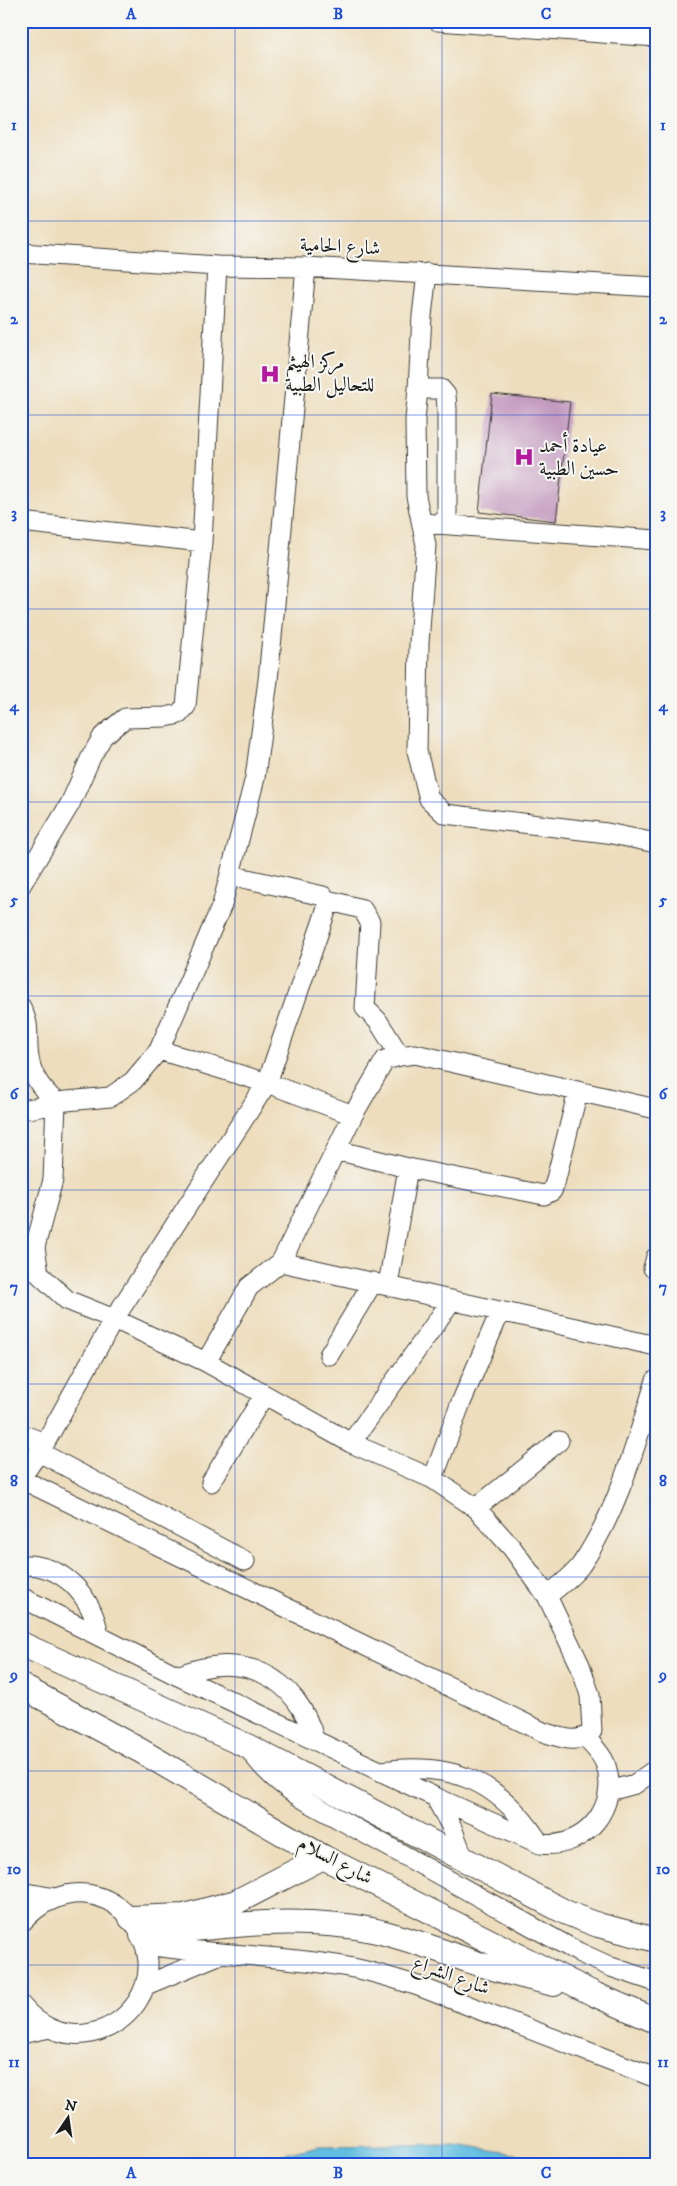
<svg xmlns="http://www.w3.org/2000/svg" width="677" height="2186" font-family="'IM FELL DW Pica',Amiri,serif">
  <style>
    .water { fill: #62bee0; stroke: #3f6d7e }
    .building { fill: #c39abf }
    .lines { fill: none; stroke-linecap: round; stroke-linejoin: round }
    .minor-casing { stroke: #3b3934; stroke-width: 21 }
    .major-casing { stroke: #3b3934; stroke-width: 26 }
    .minor { stroke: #fff; stroke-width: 19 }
    .major { stroke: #fff; stroke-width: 24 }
    .grid { fill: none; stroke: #1d4ed8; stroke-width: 1; stroke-opacity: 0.55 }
    .labels { text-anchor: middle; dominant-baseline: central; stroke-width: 4; stroke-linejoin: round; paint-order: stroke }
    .street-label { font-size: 20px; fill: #1c1c1c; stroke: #f6f6f2 }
    .poi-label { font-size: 20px; fill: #1c1c1c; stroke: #f6f6f2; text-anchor: start }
    .neatline { fill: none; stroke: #1d4ed8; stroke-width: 2 }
    .grid-label { font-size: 16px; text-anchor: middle; font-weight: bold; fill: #1d4ed8 }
  </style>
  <rect width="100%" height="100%" fill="#f6f6f2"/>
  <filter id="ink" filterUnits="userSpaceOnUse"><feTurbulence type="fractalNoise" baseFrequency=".02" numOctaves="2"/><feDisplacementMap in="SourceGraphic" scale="10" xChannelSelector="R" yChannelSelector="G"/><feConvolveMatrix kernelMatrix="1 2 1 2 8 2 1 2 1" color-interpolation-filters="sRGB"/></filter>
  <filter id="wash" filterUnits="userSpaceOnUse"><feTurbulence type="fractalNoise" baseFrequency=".0096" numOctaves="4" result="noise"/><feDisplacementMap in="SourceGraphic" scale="20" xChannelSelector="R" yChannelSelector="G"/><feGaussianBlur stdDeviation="1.12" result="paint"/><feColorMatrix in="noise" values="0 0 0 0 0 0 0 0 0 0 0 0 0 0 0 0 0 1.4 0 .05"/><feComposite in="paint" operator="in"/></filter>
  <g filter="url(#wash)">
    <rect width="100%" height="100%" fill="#edddbc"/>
    <path class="water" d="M 456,2144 L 580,2165 L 236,2165 L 319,2146 Z"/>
    <g id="blocks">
      <path class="building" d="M 492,394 L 570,402 L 556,521 L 479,512 Z"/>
    </g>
  </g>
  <g filter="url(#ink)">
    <use href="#blocks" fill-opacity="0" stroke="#3b3934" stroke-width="1"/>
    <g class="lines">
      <defs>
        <path id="minor" d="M 438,21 L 656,37
          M 21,253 L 217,266 L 306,267 L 656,287
          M 427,273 L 422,316 L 418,389 L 415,420 L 416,496 L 426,545 L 419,643 L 417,751 L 429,799 L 445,814 L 607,833 L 656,843
          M 418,389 L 441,389 L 446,395 L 447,409 L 447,525
          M 21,522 L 202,542
          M 422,523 L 656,540
          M 21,885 L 70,804 L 91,757 L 103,736 L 125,718 L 166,717 L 179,714 L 186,706 L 202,542 L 217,266
          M 327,900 L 362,909 L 370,922 L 365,1008 L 378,1021 L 400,1056
          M 21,1007 C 30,1026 27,1029 28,1048 C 29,1072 39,1087 56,1102 L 53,1180 L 35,1247 L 39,1274 L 67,1300 L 114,1319 L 206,1362 L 351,1443 L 433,1479 L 476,1508 L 512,1548 L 547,1596 L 580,1665 L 590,1695 L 592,1731 C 579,1746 559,1737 543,1732 L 21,1479
          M 159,1050 L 267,1083 L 353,1115
          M 21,1110 L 40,1107 L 56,1102 L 110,1097 L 133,1081 L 159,1050 L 222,905 L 255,778 L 268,680 L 306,267
          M 336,1150 L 408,1168 L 544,1195 L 552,1191 L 555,1183 L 578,1091
          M 281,1262 L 353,1115 L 385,1060 L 400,1056 L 415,1054 L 656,1109
          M 653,1268 L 656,1257
          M 388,1285 L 408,1168
          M 329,1355 L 373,1282
          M 206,1362 L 249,1287 L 281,1262 L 656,1346
          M 21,1434 L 45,1443
          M 351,1443 L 452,1300
          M 39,1452 L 245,1561
          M 21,1478 L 45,1443 L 114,1319 L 267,1083 L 327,908 L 327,900 L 323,896 L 230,875
          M 433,1479 L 460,1405 L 500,1312
          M 211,1482 L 264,1395
          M 476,1508 L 559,1441
          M 21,1565 C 64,1563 92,1597 99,1635
          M 547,1596 C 558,1587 572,1577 581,1565 C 618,1511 636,1443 656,1380
          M 21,1597 L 178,1676 L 435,1797 L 452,1828 L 464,1859
          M 178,1676 C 241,1649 297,1675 315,1741
          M 247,1746 C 264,1772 284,1788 310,1803 L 578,1952 L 611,1967 L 656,1982
          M 382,1771 C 454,1761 501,1782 540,1844
          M 609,1791 L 635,1784 L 656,1769
          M 435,1797 L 540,1844 C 585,1850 621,1806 605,1763 C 601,1753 593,1746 586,1738
          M 21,1892 L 55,1898
          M 21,1923 C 31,1913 40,1904 54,1899 C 115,1873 173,1948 137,2002 C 126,2018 110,2029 91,2033 C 64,2039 38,2026 21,2005
          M 146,1945 C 213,1955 281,1955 348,1967 C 372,1971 395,1979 418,1986 L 656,2078
          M 146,1985 L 216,1956
          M 21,2034 L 50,2028"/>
        <path id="major" d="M 21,1644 L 247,1746 L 567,1913 L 598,1925 L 656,1940
          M 21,1686 L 141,1751 L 323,1857 L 596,1995 L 656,2021
          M 131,1918 L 184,1916 L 236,1902 L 323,1857
          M 142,1935 C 219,1926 295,1915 372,1930 C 405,1937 438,1950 470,1961 C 497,1970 525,1977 554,1984"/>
      </defs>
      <use href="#minor" class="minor-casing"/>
      <use href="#major" class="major-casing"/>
      <use href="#minor" class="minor"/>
      <use href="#major" class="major"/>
    </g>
  </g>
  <path class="grid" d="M 235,21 L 235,2165M 442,21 L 442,2165M 21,221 L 656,221M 21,415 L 656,415M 21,609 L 656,609M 21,802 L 656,802M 21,996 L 656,996M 21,1190 L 656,1190M 21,1384 L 656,1384M 21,1577 L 656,1577M 21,1771 L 656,1771M 21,1965 L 656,1965"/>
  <defs>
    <symbol id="hospital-bare" viewBox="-9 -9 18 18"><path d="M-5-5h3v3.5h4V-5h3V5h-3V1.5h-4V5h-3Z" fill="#b5179e" stroke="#f6f6f2" stroke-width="2.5" paint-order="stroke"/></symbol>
  </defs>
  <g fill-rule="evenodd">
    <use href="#hospital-bare" x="256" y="360" width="28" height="28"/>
    <use href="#hospital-bare" x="510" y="443" width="28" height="28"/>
  </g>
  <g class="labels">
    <g class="street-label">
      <text transform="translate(340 247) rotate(3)">شارع الحامية</text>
      <text transform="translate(335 1861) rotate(28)">شارع السلام</text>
      <text transform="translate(451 1976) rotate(20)">شارع الشراع</text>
    </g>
    <g class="poi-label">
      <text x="285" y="362">مركز الهيثم<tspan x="285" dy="23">للتحاليل الطبية</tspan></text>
      <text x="539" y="446">عيادة أحمد<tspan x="539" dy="23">حسين الطبية</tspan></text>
    </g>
  </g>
  <rect width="677" height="2186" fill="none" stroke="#f6f6f2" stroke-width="55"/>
  <g transform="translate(68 2118) rotate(13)" stroke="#f6f6f2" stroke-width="4" paint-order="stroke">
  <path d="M0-4L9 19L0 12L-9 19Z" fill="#1c1c1c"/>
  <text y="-8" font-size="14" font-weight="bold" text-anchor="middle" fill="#1c1c1c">N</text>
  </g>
  <rect x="28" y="28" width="622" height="2130" class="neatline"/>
  <g class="grid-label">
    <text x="131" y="19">A</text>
    <text x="338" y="19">B</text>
    <text x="546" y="19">C</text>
    <text x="14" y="130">1</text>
    <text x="663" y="130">1</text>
    <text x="14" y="324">2</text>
    <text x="663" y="324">2</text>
    <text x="14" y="518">3</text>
    <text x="663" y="518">3</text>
    <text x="14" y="711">4</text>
    <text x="663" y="711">4</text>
    <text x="14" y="905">5</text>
    <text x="663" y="905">5</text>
    <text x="14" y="1099">6</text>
    <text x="663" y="1099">6</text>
    <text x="14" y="1292">7</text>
    <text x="663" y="1292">7</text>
    <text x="14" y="1486">8</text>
    <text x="663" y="1486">8</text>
    <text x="14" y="1680">9</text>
    <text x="663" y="1680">9</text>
    <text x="14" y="1874">10</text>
    <text x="663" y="1874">10</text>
    <text x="14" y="2067">11</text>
    <text x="663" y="2067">11</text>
    <text x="131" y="2178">A</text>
    <text x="338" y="2178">B</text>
    <text x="546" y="2178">C</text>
  </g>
</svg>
